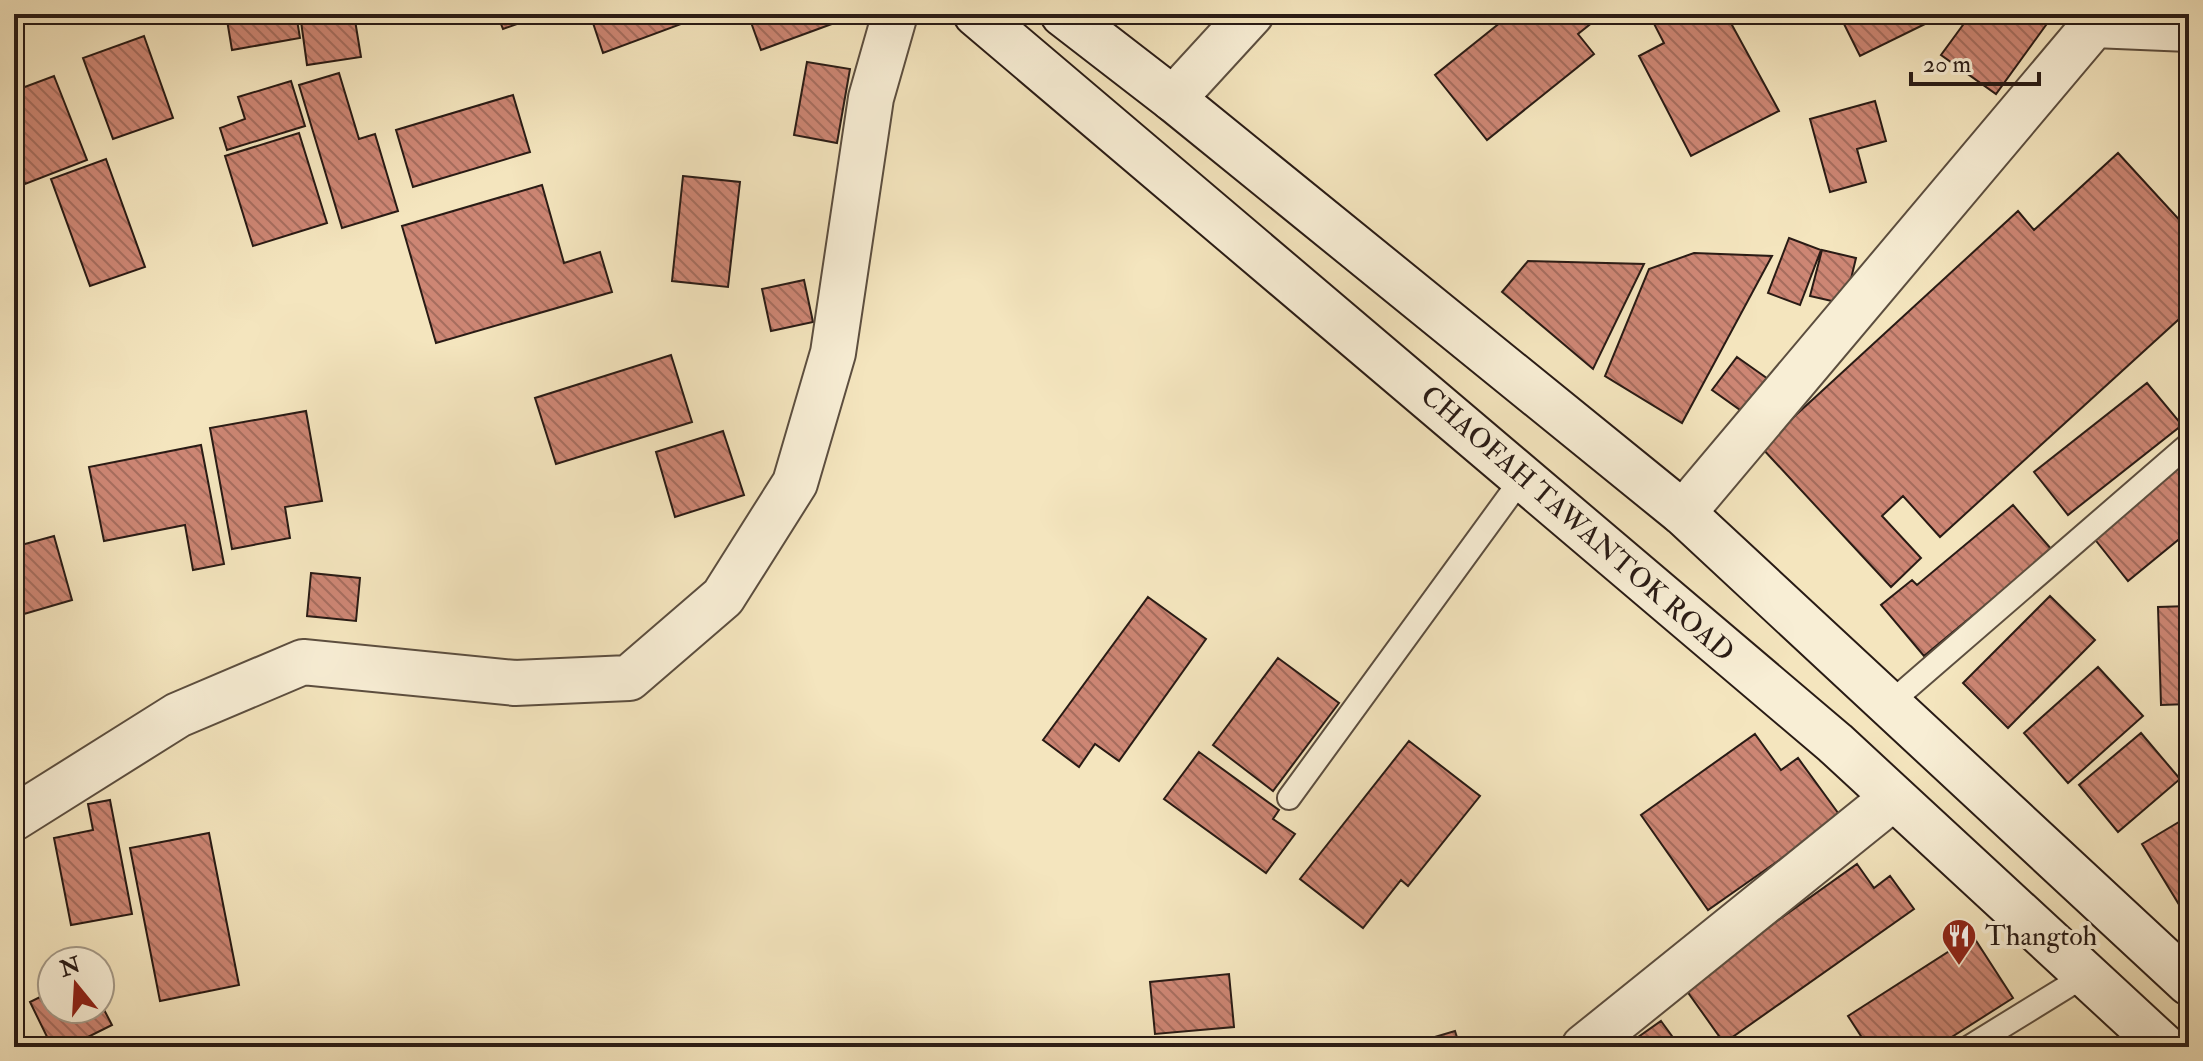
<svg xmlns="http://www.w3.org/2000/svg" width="2203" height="1061" font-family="'IM FELL Double Pica',serif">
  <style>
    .building { fill: url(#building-back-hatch); stroke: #291b15; stroke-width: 2 }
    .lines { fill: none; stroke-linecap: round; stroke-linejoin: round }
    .lane-casing { stroke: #5c4e3f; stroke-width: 26 }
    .street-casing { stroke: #5c4e3f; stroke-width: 48 }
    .secondary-casing { stroke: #291b15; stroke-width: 48 }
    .lane { stroke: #f8eed5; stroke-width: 22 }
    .street { stroke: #f8eed5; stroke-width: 44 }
    .secondary { stroke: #f8eed5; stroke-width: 44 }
    .labels { text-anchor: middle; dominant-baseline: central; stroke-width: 8; stroke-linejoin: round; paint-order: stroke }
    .street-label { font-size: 28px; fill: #291b15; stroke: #f8eed5 }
    .poi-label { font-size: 28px; fill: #291b15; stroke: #f8eed5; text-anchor: start }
  </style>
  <defs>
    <pattern id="building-back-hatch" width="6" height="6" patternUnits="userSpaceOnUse" patternTransform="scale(2)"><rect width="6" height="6" fill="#cd8674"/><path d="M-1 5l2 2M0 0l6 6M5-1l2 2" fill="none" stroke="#a66d5e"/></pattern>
  </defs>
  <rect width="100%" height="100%" fill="#f4e5be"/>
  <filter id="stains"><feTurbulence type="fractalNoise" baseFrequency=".0025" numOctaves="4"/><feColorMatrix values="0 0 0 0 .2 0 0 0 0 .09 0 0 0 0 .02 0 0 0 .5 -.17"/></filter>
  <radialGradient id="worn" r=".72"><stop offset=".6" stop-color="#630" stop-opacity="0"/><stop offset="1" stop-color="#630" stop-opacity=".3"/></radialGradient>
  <path class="building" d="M 226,14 L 296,14 L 300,38 L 232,50 Z
    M 300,14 L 354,14 L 361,57 L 307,65 Z
    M 497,14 L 545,14 L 503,29 Z
    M 590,14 L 690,14 L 692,20 L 603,53 Z
    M 748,14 L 859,14 L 761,50 Z
    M 1511,14 L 1603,14 L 1578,34 L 1594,54 L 1487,140 L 1435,75 Z
    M 1649,14 L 1726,14 L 1779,111 L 1691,156 L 1639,56 L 1664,43 Z
    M 1839,14 L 1919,14 L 1925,24 L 1860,56 Z
    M 1971,14 L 2054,14 L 1996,94 L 1941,55 Z
    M 144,36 L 173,118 L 113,139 L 83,58 Z
    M 807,62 L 850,69 L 837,143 L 794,135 Z
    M 339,73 L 359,139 L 375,134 L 398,211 L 342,228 L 299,85 Z
    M 54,76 L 87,160 L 25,184 L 14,157 L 14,91 Z
    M 291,81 L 305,126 L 227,150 L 220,128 L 245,119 L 238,97 Z
    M 513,95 L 530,152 L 413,187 L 396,130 Z
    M 1875,101 L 1886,141 L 1857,149 L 1866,182 L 1830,192 L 1810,119 Z
    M 299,133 L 327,223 L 253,246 L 225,156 Z
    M 2118,153 L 2184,225 L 2189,220 L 2189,310 L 1940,537 L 1903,496 L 1882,516 L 1921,558 L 1891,587 L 1761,447 L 2018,211 L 2034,230 Z
    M 106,159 L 145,267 L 90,286 L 51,179 Z
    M 683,176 L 740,182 L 728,287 L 672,281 Z
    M 542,185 L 564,263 L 600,252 L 612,292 L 436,343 L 402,226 Z
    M 1789,238 L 1821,250 L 1800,305 L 1768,293 Z
    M 1822,250 L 1856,258 L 1845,304 L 1810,296 Z
    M 1694,253 L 1772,256 L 1682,423 L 1605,376 L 1649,269 Z
    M 1528,261 L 1644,264 L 1593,369 L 1502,292 Z
    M 804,280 L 813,322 L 771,331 L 762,289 Z
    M 671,355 L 692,422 L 556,464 L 535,398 Z
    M 1737,357 L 1768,379 L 1743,412 L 1712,390 Z
    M 2147,383 L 2182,425 L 2068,515 L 2034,472 Z
    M 306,411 L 322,501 L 285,507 L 290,538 L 232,549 L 210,428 Z
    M 723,431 L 744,495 L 675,517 L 656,452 Z
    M 201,445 L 224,564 L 193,570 L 185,525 L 104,541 L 89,467 Z
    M 2189,459 L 2189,531 L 2128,581 L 2093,537 Z
    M 2013,505 L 2052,550 L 1924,656 L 1881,605 L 1912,580 L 1917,585 Z
    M 54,536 L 72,600 L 24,614 L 14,580 L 14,547 Z
    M 311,573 L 360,578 L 356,621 L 307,616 Z
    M 2050,596 L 2095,640 L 2008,728 L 1963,683 Z
    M 1148,597 L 1206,639 L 1119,761 L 1095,744 L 1079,767 L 1043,740 Z
    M 2189,606 L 2189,704 L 2161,705 L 2158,607 Z
    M 1278,658 L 1339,703 L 1273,791 L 1213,745 Z
    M 2098,667 L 2143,716 L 2068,783 L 2024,733 Z
    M 2141,733 L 2180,779 L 2118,832 L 2079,785 Z
    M 1755,734 L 1781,770 L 1798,758 L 1841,817 L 1708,910 L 1641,815 Z
    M 1409,741 L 1480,796 L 1408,886 L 1401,880 L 1363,928 L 1300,879 Z
    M 1199,752 L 1279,810 L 1273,819 L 1295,834 L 1266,873 L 1164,799 Z
    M 110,800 L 132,914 L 71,925 L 54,838 L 93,830 L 88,804 Z
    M 2189,816 L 2189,914 L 2186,916 L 2142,844 Z
    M 209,833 L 239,985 L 160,1001 L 130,848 Z
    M 1857,864 L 1874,888 L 1890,876 L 1914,909 L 1724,1043 L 1684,987 Z
    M 1973,936 L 2013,998 L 1936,1047 L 1868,1047 L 1848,1016 Z
    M 1229,974 L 1234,1027 L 1155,1034 L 1150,982 Z
    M 52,991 L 52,1009 L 100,1009 L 100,1002 L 112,1025 L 68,1047 L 52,1047 L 30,1002 Z
    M 1661,1021 L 1680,1047 L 1624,1047 Z
    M 1455,1031 L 1460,1047 L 1401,1047 Z"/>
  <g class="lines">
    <defs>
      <path id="lane" d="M 1889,704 L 2189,444
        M 1289,798 L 1523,477
        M 1969,1047 L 2086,975"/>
      <path id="street" d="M 2094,25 L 2189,29
        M 1173,99 L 1251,14
        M 1683,513 L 2094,25 L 2099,14
        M 14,818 L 178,715 L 303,662 L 515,683 L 629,678 L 723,597 L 795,483 L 833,353 L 871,98 L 895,14
        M 1584,1047 L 1893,798"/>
      <path id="secondary" d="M 976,14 L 1835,743 L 2164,1047
        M 1063,14 L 1173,99 L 1683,513 L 2189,983"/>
    </defs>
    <use href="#lane" class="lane-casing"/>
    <use href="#street" class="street-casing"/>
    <use href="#secondary" class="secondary-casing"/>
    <use href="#lane" class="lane"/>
    <use href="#street" class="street"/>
    <use href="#secondary" class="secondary"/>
  </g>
  <defs>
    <symbol id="restaurant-pin" viewBox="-11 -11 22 30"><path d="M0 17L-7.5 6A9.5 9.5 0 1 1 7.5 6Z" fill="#8f2418" stroke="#f8eed5"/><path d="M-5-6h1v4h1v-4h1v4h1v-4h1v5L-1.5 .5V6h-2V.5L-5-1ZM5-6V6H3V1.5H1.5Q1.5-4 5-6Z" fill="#fff"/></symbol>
  </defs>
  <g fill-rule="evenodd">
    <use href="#restaurant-pin" x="1939" y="916" width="40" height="54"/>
  </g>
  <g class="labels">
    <g class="street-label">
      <text transform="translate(1577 524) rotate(41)">CHAOFAH TAWANTOK ROAD</text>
    </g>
    <g class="poi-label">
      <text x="1985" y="936">Thangtoh</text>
    </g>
  </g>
  <rect width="2203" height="1061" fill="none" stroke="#f4e5be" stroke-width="48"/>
  <rect x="16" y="16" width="2171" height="1029" fill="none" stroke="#291b15" stroke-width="4"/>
  <rect x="24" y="24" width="2155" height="1013" fill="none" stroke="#291b15" stroke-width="2"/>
  <g transform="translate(76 985) rotate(342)"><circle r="38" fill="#f8eed5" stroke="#a59a88" stroke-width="2"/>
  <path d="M0-6L14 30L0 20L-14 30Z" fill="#8f2418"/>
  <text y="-12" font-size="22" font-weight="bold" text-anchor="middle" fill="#291b15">N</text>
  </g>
  <path d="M1911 72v12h128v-12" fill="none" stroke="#291b15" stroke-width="4"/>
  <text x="1923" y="72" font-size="24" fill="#291b15" stroke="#f8eed5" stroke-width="6" paint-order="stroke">20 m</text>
  <rect width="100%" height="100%" filter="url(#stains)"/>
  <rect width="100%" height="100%" fill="url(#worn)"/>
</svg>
